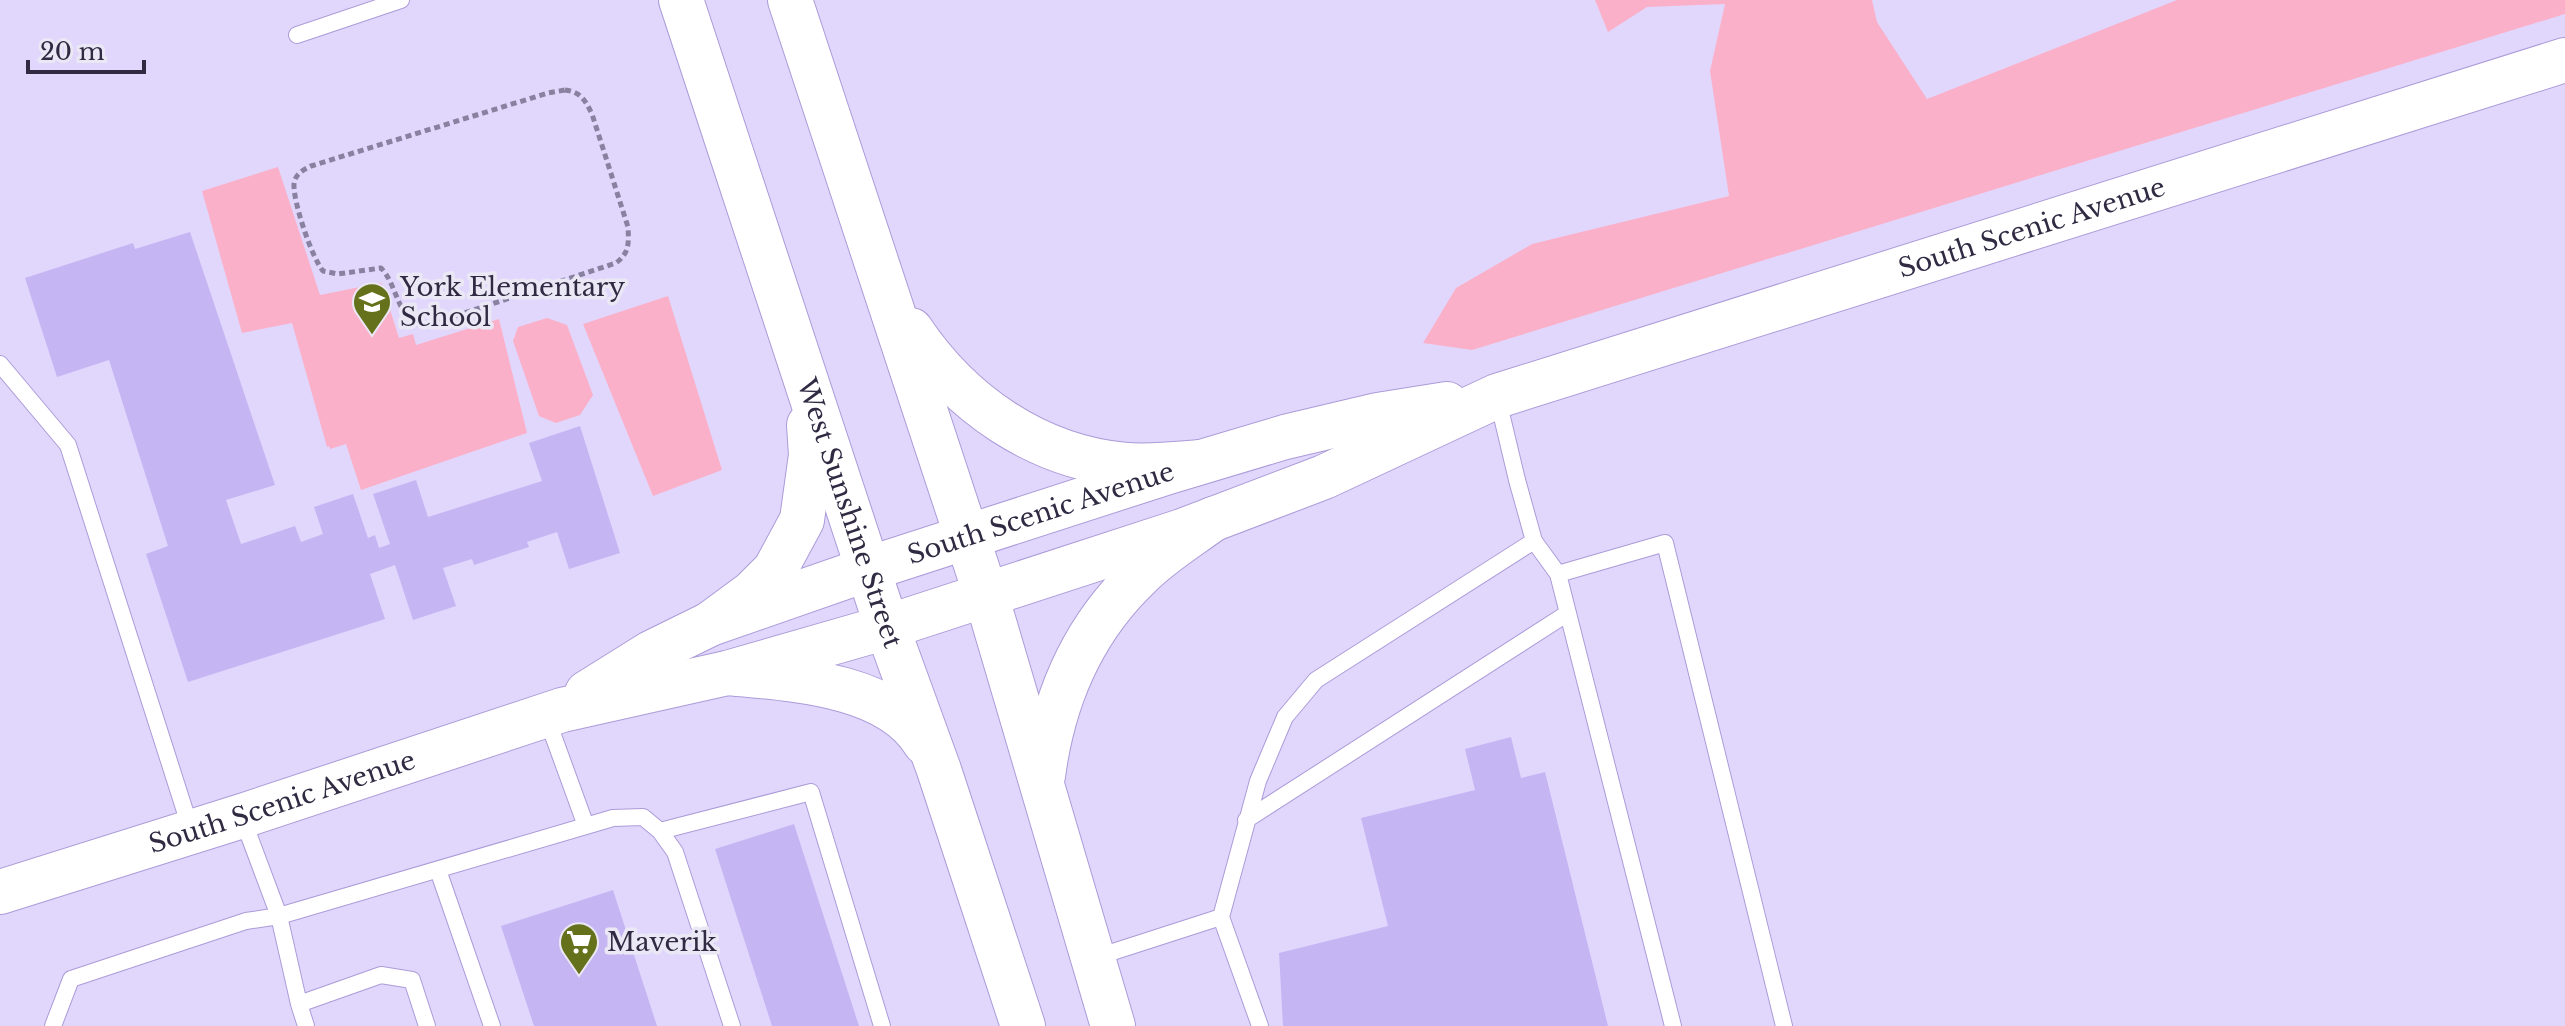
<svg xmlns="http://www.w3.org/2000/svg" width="2565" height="1026" font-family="'Libre Baskerville',serif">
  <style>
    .green { fill: #fbb0c9 }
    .building { fill: #c6b5f3 }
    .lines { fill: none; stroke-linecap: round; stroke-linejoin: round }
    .lane-casing { stroke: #ac9bd8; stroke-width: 18 }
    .secondary-casing { stroke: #ac9bd8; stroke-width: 46 }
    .primary-casing { stroke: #ac9bd8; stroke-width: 46 }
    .path { stroke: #8981a0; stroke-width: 5; stroke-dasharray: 6 4; stroke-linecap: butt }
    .lane { stroke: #fff; stroke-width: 16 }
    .secondary { stroke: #fff; stroke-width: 44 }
    .primary { stroke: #fff; stroke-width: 44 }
    .labels { text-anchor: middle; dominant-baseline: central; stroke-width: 7; stroke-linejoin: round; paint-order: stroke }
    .street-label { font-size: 26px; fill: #312a43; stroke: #ebe8f5 }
    .poi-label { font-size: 26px; fill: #312a43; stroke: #ebe8f5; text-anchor: start }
  </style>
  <rect width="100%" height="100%" fill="#e1d7fd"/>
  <path class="green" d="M 1595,0 L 1872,0 L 1877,22 L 1927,99 L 2177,0 L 2565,0 L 2565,14 L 1472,350 L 1423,343 L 1456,288 L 1532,244 L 1729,196 L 1710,71 L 1725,4 L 1647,7 L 1608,32 Z
    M 278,167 L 320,295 L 380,283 L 382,284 L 399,338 L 413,334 L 416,345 L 499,319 L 527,433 L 361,490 L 346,444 L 330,449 L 329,446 L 327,447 L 292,323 L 242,333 L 202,191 Z
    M 668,296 L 722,470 L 653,496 L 583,324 Z
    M 547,318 L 567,325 L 593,395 L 580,415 L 556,423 L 539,416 L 513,341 L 518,327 Z"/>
  <path class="building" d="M 190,232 L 275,485 L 226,500 L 241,544 L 295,526 L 301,542 L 323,534 L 314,507 L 353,494 L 368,538 L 375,535 L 379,548 L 390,544 L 373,494 L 416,480 L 428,517 L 542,481 L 529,443 L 580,426 L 620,553 L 569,569 L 557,532 L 527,542 L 529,547 L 474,565 L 472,559 L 443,568 L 456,606 L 413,620 L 395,565 L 370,574 L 385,619 L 188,682 L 146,554 L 168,546 L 109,360 L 57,377 L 25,278 L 133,243 L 135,249 Z
    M 1511,737 L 1521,778 L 1545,772 L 1608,1026 L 1283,1026 L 1279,953 L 1388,926 L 1361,818 L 1475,790 L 1465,749 Z
    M 794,824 L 859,1026 L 772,1026 L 715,849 Z
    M 613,890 L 657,1026 L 534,1026 L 501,926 Z"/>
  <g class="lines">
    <defs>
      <path id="lane" d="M 297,35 L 401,0
        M 0,364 L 68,445 L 191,830
        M 1534,541 L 1558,574 L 1673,1026
        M 1558,574 L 1665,543 L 1784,1026
        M 546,716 L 586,826
        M 242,817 L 279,916 L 613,818 L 643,817 L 660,831 L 675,852 L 732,1026
        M 1246,820 L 1568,613
        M 660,831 L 811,792 L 882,1026
        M 438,870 L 492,1026
        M 1221,917 L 1260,1026
        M 1094,958 L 1221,917 L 1258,781 L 1285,717 L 1316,680 L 1534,541 L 1517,480 L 1497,396
        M 53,1026 L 71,979 L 246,921 L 279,916 L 299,1004
        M 306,1026 L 299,1004 L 381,975 L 412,980 L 427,1026"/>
      <g id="secondary">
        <path id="s1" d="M 587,693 L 651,653 L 710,624 L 868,569 L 1168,472 L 1285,437 L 1378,415 L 1447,404"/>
        <path id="s2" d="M 0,892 L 242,816 L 562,710 L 727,673 L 887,627 L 1182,531 L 1324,477 L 1497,396 L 2565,60"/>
      </g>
      <g id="primary">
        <path id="s3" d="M 681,0 L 887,627 L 939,770 L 1023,1026"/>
        <path d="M 790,0 L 986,595 L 1113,1026"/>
        <path d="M 911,330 C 960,403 1036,457 1126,465 C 1151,467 1176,464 1200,462"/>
        <path d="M 710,624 L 752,593 L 775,570 L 802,520 L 811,455 L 809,425"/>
        <path d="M 727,673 C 790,679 889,683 925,743"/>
        <path d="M 1043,776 C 1053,699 1083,629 1140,575 C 1162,553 1189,537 1213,519"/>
      </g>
    </defs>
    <use href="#lane" class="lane-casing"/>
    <use href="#secondary" class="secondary-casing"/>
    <use href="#primary" class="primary-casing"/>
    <path class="path" d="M 565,90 C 581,92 585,100 592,114 L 628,227 C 629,244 629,253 616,263 L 425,326 C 397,322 398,285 381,268 L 338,274 L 323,271 C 312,258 293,202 294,184 C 295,174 303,170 311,166 L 548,93 Z"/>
    <use href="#lane" class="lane"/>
    <use href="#secondary" class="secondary"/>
    <use href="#primary" class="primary"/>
  </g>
  <defs>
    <symbol id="school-pin" viewBox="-11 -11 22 30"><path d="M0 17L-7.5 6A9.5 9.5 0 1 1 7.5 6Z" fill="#65711b" stroke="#ebe8f5"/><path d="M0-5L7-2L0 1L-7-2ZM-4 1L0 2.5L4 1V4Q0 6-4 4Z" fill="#fff"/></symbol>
    <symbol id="supermarket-pin" viewBox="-11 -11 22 30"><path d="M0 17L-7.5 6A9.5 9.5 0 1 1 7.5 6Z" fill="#65711b" stroke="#ebe8f5"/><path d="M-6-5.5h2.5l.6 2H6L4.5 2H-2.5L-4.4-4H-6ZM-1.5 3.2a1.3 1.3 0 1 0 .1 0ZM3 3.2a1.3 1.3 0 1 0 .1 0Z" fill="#fff"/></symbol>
  </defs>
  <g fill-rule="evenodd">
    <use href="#school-pin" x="350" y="280" width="44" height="60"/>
    <use href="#supermarket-pin" x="557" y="920" width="44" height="60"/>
  </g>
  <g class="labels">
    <g class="street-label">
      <text stroke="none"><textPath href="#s2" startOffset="2140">South Scenic Avenue</textPath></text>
      <text stroke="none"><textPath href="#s1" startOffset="490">South Scenic Avenue</textPath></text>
      <text stroke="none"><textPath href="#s3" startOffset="540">West Sunshine Street</textPath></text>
      <text stroke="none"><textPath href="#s2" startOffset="296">South Scenic Avenue</textPath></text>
    </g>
    <g class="poi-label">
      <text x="400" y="287">York Elementary<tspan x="400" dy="30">School</tspan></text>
      <text x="607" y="942">Maverik</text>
    </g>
  </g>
  <path d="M28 60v12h116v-12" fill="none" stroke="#312a43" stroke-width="4"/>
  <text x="40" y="60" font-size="24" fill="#312a43" stroke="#ebe8f5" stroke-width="6" paint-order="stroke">20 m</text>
</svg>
